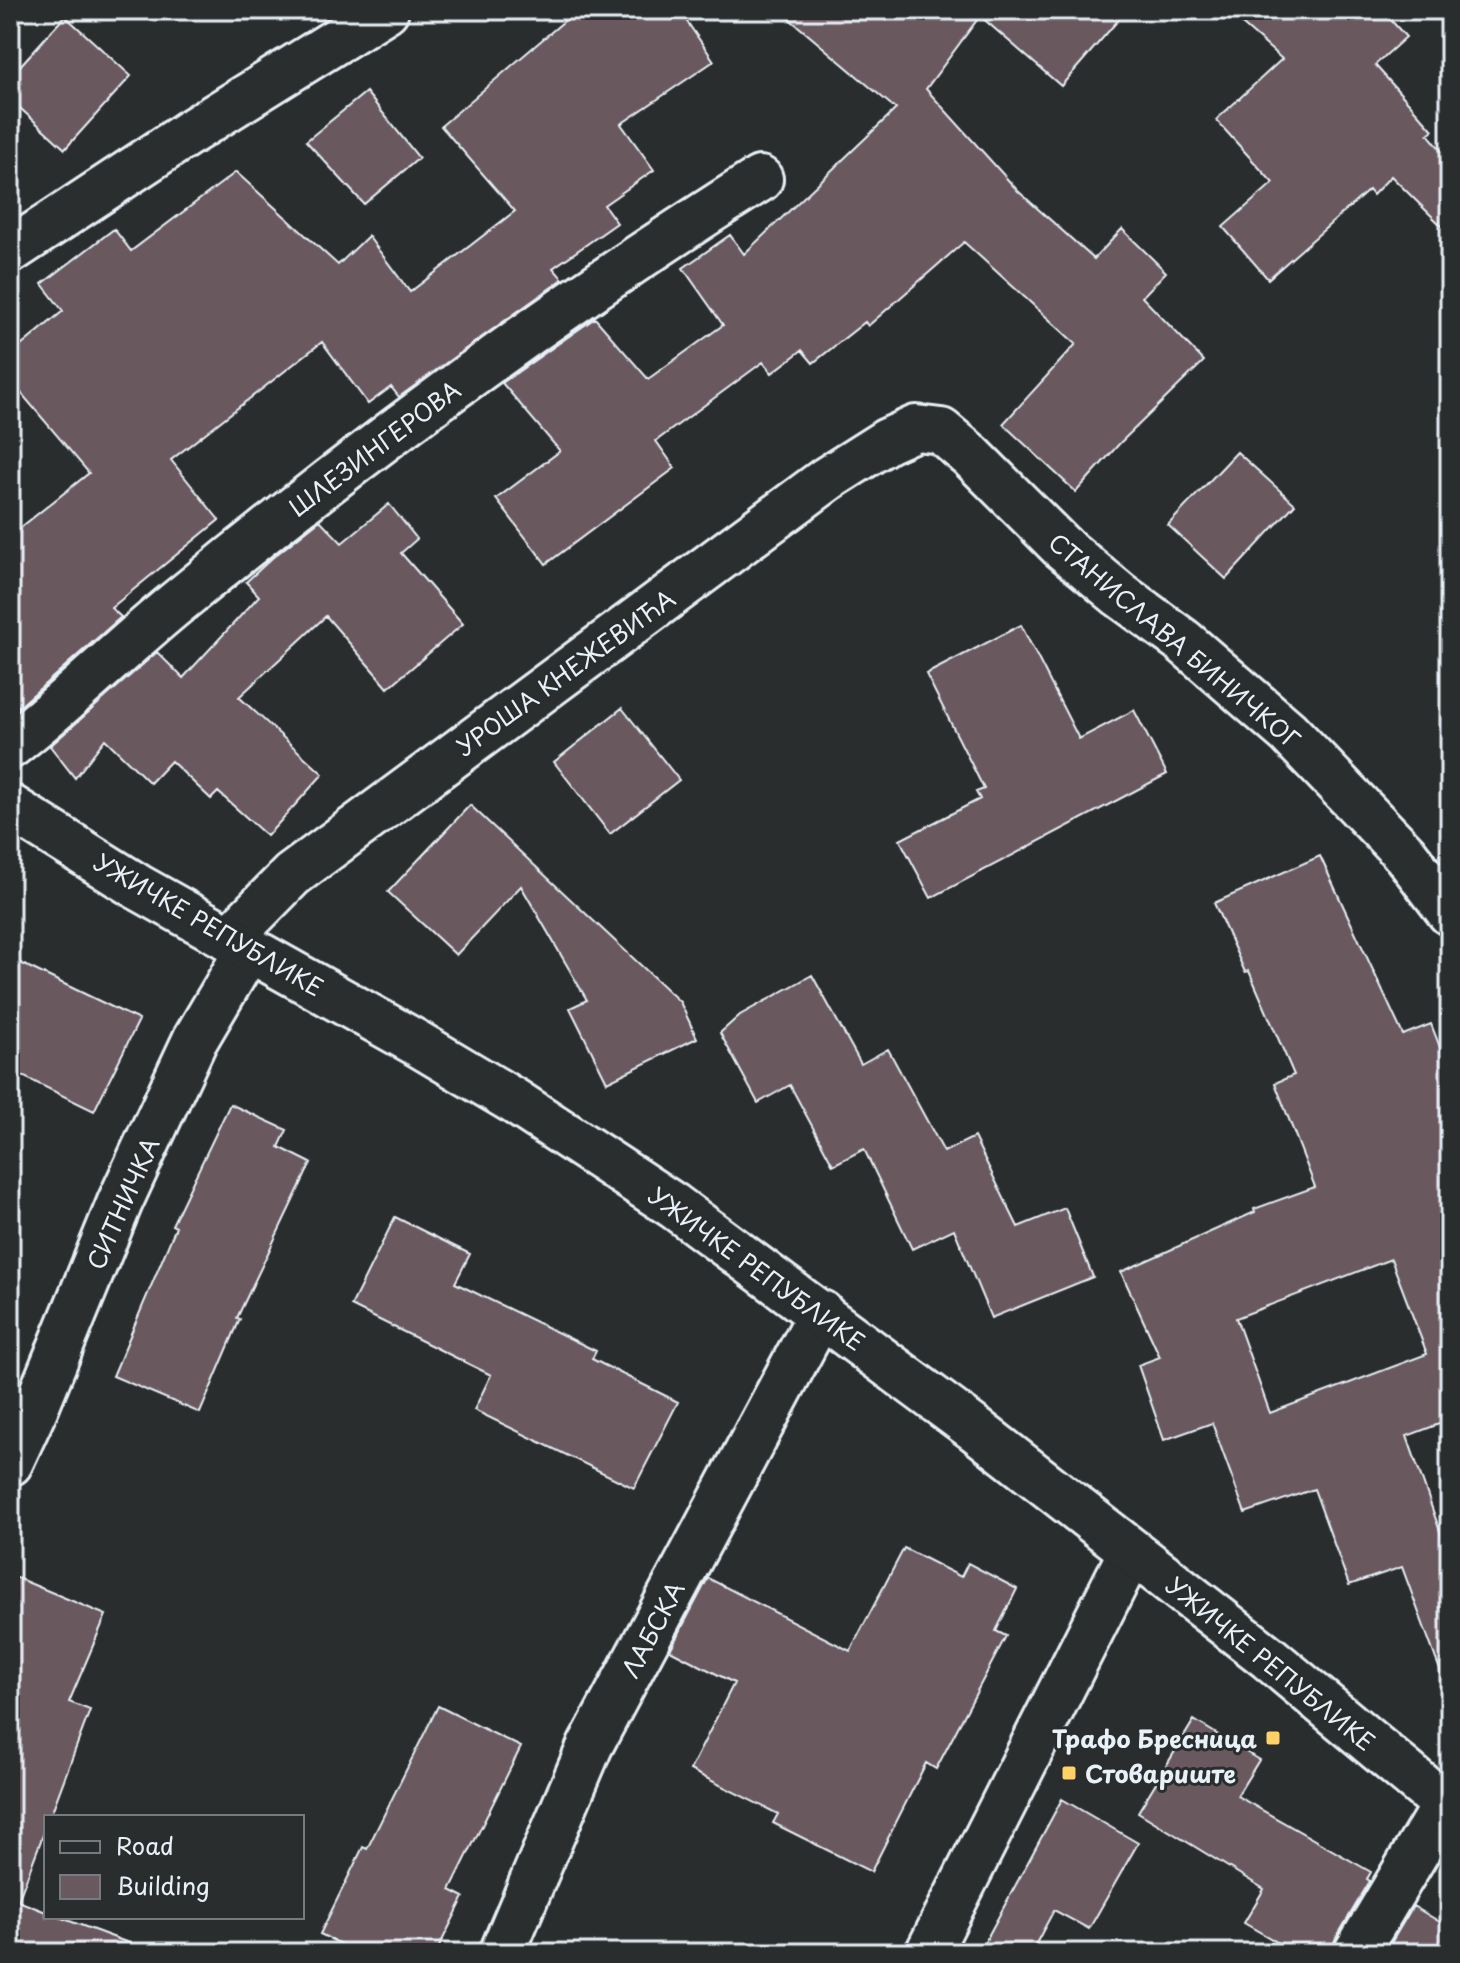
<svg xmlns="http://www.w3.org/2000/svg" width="1460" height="1963" font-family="'Playpen Sans',sans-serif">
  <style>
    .building { fill: #6a585f; stroke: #e8f1f8; stroke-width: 2; fill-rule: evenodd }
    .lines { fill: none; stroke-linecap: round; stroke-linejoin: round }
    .minor-casing { stroke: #e8f1f8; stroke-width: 50 }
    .tertiary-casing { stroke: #e8f1f8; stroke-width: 50 }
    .minor { stroke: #2a2d2e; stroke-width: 44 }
    .tertiary { stroke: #2a2d2e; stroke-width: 44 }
    .poi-dot { fill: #ffd166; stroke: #2a2d2e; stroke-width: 3 }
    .labels { text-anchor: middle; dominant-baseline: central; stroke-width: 6; stroke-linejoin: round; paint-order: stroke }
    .street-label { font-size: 24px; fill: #e8f1f8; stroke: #2a2d2e }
    .poi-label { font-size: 24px; font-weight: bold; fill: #e8f1f8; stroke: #2a2d2e; text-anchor: end }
  </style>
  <rect width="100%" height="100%" fill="#2a2d2e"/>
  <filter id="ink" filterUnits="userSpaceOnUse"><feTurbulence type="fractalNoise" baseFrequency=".0125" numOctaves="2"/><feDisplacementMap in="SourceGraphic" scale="16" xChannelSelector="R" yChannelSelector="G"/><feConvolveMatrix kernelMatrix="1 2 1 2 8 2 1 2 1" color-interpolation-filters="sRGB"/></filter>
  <g filter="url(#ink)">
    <path class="building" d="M 577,10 L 679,10 L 714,61 L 621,124 L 654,170 L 604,205 L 617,223 L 553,268 L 563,279 L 399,397 L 391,387 L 368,404 L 322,342 L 171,460 L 219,520 L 111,608 L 121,617 L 19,707 L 10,695 L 10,536 L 89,473 L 10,380 L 10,355 L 63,311 L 42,284 L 114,229 L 131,251 L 236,172 L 338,265 L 368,236 L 410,292 L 515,211 L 441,126 Z
      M 779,10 L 1127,10 L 1061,86 L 980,16 L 926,89 L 1018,191 L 1094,259 L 1122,229 L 1166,272 L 1142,297 L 1204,361 L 1120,443 L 1076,492 L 1003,424 L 1076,344 L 964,242 L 868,326 L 865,322 L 813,363 L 802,350 L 772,373 L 763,362 L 656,441 L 675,468 L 546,564 L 496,499 L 560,451 L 502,383 L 595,318 L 648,379 L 723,325 L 683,268 L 730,235 L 744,254 L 896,109 Z
      M 1226,10 L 1382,10 L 1406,37 L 1375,65 L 1433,130 L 1428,134 L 1450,161 L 1450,234 L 1391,176 L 1373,195 L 1369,190 L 1268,279 L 1223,227 L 1273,183 L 1216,120 L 1282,59 Z
      M 65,16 L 131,76 L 65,149 L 10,99 L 10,77 Z
      M 366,92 L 419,158 L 364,204 L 306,141 Z
      M 1237,452 L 1295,504 L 1226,579 L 1168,525 Z
      M 389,504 L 417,539 L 401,553 L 463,624 L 388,688 L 326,616 L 239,697 L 323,774 L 267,836 L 218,792 L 211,799 L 171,761 L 150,783 L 105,739 L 75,778 L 50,746 L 157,652 L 183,678 L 259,596 L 246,582 L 272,558 L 320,520 L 342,543 Z
      M 1021,625 L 1079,739 L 1134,710 L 1167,774 L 931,898 L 900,840 L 980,799 L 976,792 L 984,789 L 926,674 Z
      M 622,708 L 679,780 L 610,834 L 554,762 Z
      M 470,805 L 680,1002 L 697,1038 L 607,1082 L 570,1008 L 587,1000 L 521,886 L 456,955 L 388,892 Z
      M 1320,856 L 1403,1035 L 1431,1024 L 1450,1073 L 1450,1420 L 1407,1436 L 1450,1560 L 1450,1680 L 1444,1681 L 1402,1567 L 1349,1585 L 1314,1489 L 1245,1513 L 1212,1423 L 1164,1440 L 1138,1365 L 1160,1357 L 1121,1272 L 1255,1212 L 1254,1209 L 1315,1187 L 1275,1083 L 1294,1075 L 1249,971 L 1245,972 L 1214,903 ZM 1391,1259 L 1427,1354 L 1270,1413 L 1236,1318 Z
      M 10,958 L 139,1020 L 94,1111 L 10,1070 Z
      M 812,975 L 861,1064 L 888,1049 L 944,1152 L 974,1137 L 1018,1227 L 1065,1208 L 1093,1277 L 991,1318 L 954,1229 L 912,1249 L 864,1149 L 833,1165 L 790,1085 L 758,1103 L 720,1033 L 740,1015 Z
      M 230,1104 L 287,1130 L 279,1147 L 311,1163 L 237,1318 L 240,1319 L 200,1413 L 113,1376 L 176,1227 L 172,1225 Z
      M 395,1217 L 470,1254 L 455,1283 L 596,1351 L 592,1359 L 678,1402 L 634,1488 L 474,1410 L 491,1375 L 351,1306 Z
      M 904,1548 L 961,1577 L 968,1563 L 1017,1589 L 996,1631 L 1006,1636 L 936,1769 L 926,1763 L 871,1872 L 773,1823 L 778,1814 L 690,1770 L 734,1683 L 670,1650 L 708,1578 L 850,1651 Z
      M 10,1575 L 106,1615 L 69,1702 L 90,1710 L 50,1817 L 46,1817 L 46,1827 L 18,1901 L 46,1912 L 46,1917 L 59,1917 L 142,1948 L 141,1953 L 10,1953 Z
      M 438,1706 L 521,1747 L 450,1890 L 464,1897 L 436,1953 L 359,1953 L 320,1934 L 363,1847 L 367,1849 Z
      M 1194,1720 L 1259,1760 L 1237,1796 L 1371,1872 L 1367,1879 L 1370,1881 L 1335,1940 L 1331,1953 L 1296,1953 L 1244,1923 L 1264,1889 L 1138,1812 Z
      M 1062,1799 L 1138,1843 L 1089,1929 L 1054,1910 L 1031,1953 L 979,1953 Z
      M 1413,1906 L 1450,1928 L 1450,1953 L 1385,1953 Z"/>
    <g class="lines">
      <defs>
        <path id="minor" d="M 10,251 L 187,134 L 386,10
          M 10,746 C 71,699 125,644 185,596 C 368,446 559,305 760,179
          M 230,938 L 292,875 L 827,479 L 887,441 L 916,428 L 941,431 L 971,456 L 1061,546 L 1120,595 L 1183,641 L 1288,732 L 1405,854 L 1450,913
          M 10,1463 L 36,1407 L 120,1202 L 174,1085 L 195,1040 L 248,950
          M 502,1953 L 590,1746 L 821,1313
          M 928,1953 L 1131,1552
          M 1356,1953 L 1445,1804"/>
        <path id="tertiary" d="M 10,807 L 138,887 L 415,1042 L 514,1101 L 674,1206 L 975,1429 L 1269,1658 L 1450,1809"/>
      </defs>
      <use href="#minor" class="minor-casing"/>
      <use href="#tertiary" class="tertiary-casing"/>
      <use href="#minor" class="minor"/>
      <use href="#tertiary" class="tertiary"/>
    </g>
  </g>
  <g class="poi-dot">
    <rect x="1265" y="1730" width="16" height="16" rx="4"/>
    <rect x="1061" y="1765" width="16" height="16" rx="4"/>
  </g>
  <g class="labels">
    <g class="street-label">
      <text transform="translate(374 448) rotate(-37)">ШЛЕЗИНГЕРОВА</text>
      <text transform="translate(1175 640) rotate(40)">СТАНИСЛАВА БИНИЧКОГ</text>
      <text transform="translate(565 672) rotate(-36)">УРОША КНЕЖЕВИЋА</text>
      <text transform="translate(209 924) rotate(30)">УЖИЧКЕ РЕПУБЛИКЕ</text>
      <text transform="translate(122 1203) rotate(-66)">СИТНИЧКА</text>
      <text transform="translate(757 1268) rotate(36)">УЖИЧКЕ РЕПУБЛИКЕ</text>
      <text transform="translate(652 1629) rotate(-62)">ЛАБСКА</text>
      <text transform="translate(1271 1663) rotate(39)">УЖИЧКЕ РЕПУБЛИКЕ</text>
    </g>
    <g class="poi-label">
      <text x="1257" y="1738">Трафо Бресница</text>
      <text x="1085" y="1773" text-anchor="start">Стовариште</text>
    </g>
  </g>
  <rect width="1460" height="1963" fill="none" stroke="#2a2d2e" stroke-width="40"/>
  <rect x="20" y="20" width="1420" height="1923" fill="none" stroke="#e8f1f8" stroke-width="3" filter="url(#ink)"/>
  <rect x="44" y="1815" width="260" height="104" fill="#2a2d2e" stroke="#767b7f" stroke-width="2"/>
  <rect x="60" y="1841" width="40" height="12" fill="#2a2d2e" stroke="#767b7f" stroke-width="2"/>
  <text x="116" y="1855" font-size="24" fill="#e8f1f8">Road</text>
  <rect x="60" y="1875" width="40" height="24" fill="#6a585f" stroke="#767b7f" stroke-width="2"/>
  <text x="116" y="1895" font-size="24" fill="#e8f1f8">Building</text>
</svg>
